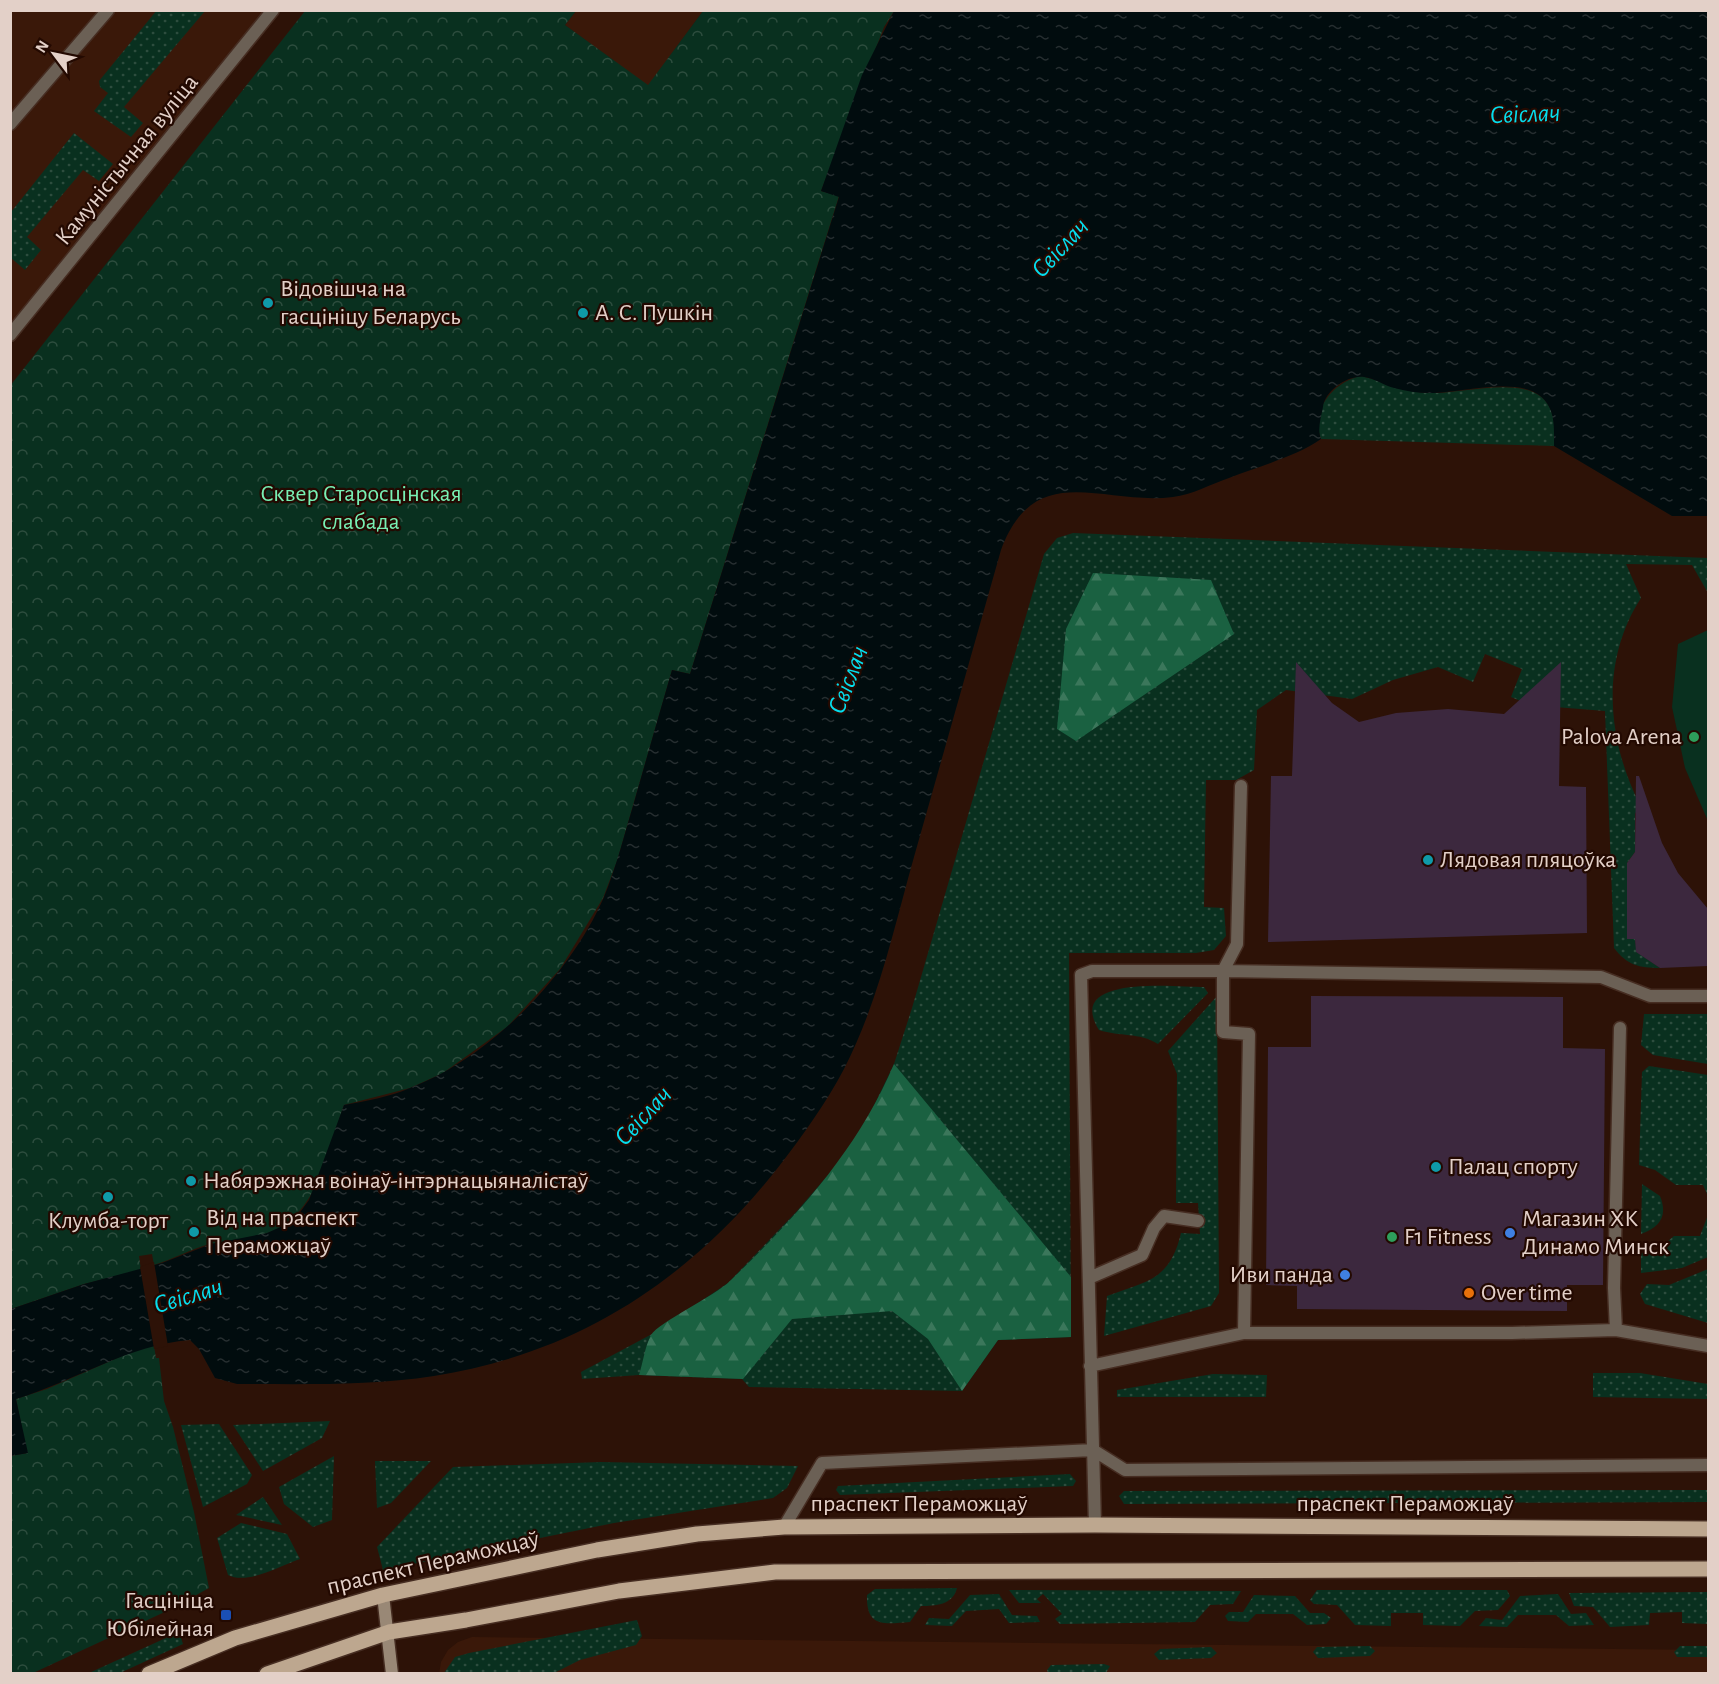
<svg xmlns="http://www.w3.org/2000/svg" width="1719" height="1684" font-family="'Alegreya Sans',sans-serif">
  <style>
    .built { fill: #3a1809 }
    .grass { fill: url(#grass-dots) }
    .forest { fill: url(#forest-firs) }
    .park { fill: url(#park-crowns) }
    .garden { fill: #09301f }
    .water { fill: url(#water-ripples) }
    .pier { fill: #2d1207 }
    .building { fill: #3c283e }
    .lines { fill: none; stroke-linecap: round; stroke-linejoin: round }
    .service-casing { stroke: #462d22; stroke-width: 15 }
    .secondary-casing { stroke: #462d22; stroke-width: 15 }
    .primary-casing { stroke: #462d22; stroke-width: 18 }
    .service { stroke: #6b6055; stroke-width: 12 }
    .secondary { stroke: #998876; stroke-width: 12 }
    .primary { stroke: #bda78f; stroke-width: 15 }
    .culture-dot { fill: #0f9aa8; stroke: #230901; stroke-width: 2 }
    .leisure-dot { fill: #2e9e5b; stroke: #230901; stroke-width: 2 }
    .shop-dot { fill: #3f7fe0; stroke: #230901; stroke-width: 2 }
    .food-dot { fill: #e8710a; stroke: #230901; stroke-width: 2 }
    .transit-dot { fill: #1a4fb4; stroke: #230901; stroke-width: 2 }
    .labels { text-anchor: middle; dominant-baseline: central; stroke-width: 4.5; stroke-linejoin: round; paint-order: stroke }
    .street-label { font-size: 24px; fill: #e3d0c8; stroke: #230901 }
    .poi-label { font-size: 24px; fill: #e3d0c8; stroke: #230901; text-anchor: start }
    .park-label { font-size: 24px; fill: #78f0b4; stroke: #230901 }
    .water-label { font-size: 26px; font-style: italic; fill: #05dded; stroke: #230901 }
  </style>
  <defs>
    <pattern id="grass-dots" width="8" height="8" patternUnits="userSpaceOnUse" patternTransform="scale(1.5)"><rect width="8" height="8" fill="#09301f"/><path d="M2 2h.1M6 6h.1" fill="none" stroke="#2d4d3e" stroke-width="1.8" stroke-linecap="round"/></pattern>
    <pattern id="forest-firs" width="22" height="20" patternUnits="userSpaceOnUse" patternTransform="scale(1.5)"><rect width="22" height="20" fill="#1a6141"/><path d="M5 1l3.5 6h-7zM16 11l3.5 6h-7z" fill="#3b775b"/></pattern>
    <pattern id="park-crowns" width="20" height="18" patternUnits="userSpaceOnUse" patternTransform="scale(1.5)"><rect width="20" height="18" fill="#09301f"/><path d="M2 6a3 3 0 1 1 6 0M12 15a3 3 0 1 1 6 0" fill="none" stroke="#2d4d3e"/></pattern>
    <pattern id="water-ripples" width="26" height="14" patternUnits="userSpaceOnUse" patternTransform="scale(1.5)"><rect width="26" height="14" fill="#010c0e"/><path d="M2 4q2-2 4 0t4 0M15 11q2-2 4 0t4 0" fill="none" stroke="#262e30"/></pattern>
  </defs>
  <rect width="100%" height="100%" fill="#2d1207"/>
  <path class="built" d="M 11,11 L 275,11 L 11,342 Z
    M 576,11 L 703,11 L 648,86 L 565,25 Z
    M 472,1637 L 1708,1650 L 1708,1674 L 439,1674 L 441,1662 L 448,1650 L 458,1642 Z"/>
  <path class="grass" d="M 157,10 L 205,11 L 124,107 L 143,123 L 131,137 L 94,111 L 108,93 L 100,87 L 99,81 Z
    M 74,133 L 113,164 L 99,181 L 83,170 L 27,237 L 41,250 L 25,270 L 11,258 L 11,212 Z
    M 1361,376 C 1384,381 1404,392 1428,393 C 1462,395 1539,369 1552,413 C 1556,423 1554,435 1554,446 L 1321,439 C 1310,410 1333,382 1361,376 Z
    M 1073,533 L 1708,558 L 1708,593 L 1692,565 L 1626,564 L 1641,598 C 1600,661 1607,740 1640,805 L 1635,814 L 1635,852 L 1627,863 L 1627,938 L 1635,939 L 1637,952 L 1660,968 C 1639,968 1627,965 1614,948 L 1605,711 L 1530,705 L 1511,697 L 1522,669 L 1485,654 L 1473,682 L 1438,667 L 1393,680 L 1352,699 L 1286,690 L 1257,710 L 1254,770 L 1236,780 L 1206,780 L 1204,907 L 1224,908 L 1226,936 L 1214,950 L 1196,953 L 1069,953 L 1071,1337 L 998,1340 L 962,1391 L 749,1387 L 742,1379 L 639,1375 L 582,1379 L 581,1372 L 652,1334 L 728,1283 L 796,1212 L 847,1153 L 866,1122 L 894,1064 L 912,1008 L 1044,554 L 1057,538 Z
    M 1204,987 L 1208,993 L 1158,1044 C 1139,1032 1120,1037 1099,1030 C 1064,974 1175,987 1204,987 Z
    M 1217,996 L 1219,1293 L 1211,1306 L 1104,1336 L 1107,1296 C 1148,1281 1170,1280 1181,1233 L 1200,1234 L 1198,1203 L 1176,1203 L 1177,1074 L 1168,1051 Z
    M 1644,1014 L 1708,1014 L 1708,1064 L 1653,1055 L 1641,1045 Z
    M 1649,1066 L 1708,1075 L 1708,1213 L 1707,1194 L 1703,1185 L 1676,1185 L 1655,1170 L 1639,1165 L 1642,1072 Z
    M 1642,1184 L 1660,1196 C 1668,1216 1660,1227 1641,1234 Z
    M 1708,1215 L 1708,1257 L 1682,1268 L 1641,1273 L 1641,1253 L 1656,1251 L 1674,1236 L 1700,1236 Z
    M 1708,1269 L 1708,1323 L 1645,1304 L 1640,1294 L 1647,1284 L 1669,1285 Z
    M 1593,1373 L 1640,1373 L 1708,1384 L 1708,1399 L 1593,1397 Z
    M 1213,1374 L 1267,1375 L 1266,1397 L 1117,1397 L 1117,1390 Z
    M 330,1421 L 322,1438 L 263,1471 L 233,1425 Z
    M 219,1424 L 252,1475 L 247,1484 L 203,1507 L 181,1425 Z
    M 334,1456 L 332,1520 L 313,1527 L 284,1504 L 279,1487 Z
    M 375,1461 L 431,1461 L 391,1503 L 377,1508 Z
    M 601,1462 L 798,1466 L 787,1488 L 773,1498 L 614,1523 L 383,1570 L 377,1547 L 453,1467 Z
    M 1070,1474 L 1076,1481 L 1073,1486 L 840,1495 L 836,1490 L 838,1486 Z
    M 1708,1490 L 1708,1502 L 1124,1504 L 1119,1496 L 1124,1491 Z
    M 263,1497 L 282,1525 L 236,1515 Z
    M 241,1523 L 287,1534 L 300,1559 C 280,1566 247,1585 228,1575 L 217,1538 Z
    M 957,1588 C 953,1605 935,1606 921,1606 L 910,1622 C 884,1624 866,1628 867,1595 L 875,1589 Z
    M 1009,1590 L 1241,1591 L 1233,1604 L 1210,1605 L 1195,1622 L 1060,1624 L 1055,1619 L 1062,1614 L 1043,1594 L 1037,1599 L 1041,1603 L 1019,1603 Z
    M 1317,1590 L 1507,1590 L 1510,1596 L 1498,1610 L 1475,1611 L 1460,1626 L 1423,1625 L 1423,1613 L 1391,1613 L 1391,1626 L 1355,1625 L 1337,1605 L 1314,1604 L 1310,1600 Z
    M 1708,1592 L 1708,1624 L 1682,1623 L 1682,1612 L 1650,1613 L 1649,1625 L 1610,1627 L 1593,1607 L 1574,1606 L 1569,1593 Z
    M 999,1594 L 1012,1615 L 1037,1616 L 1040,1622 L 1009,1623 L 999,1609 L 966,1611 L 952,1626 L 925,1625 L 929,1618 L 949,1619 L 970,1595 Z
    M 1558,1594 L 1571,1614 L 1586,1613 L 1594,1625 L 1569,1626 L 1556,1615 L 1518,1615 L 1507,1627 L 1479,1626 L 1486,1618 L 1502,1620 L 1520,1596 Z
    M 1254,1595 L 1295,1596 L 1310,1613 L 1324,1613 L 1331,1618 L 1326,1624 L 1307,1625 L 1293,1614 L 1256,1614 L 1248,1622 L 1228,1621 L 1225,1616 L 1229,1612 L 1243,1612 Z
    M 637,1620 L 642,1636 L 636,1645 L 580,1660 L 554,1673 L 444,1673 L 455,1657 L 469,1653 Z
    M 179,1632 L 183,1644 L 120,1673 L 89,1673 Z
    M 1370,1646 L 1375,1651 L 1370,1656 L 1318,1658 L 1313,1652 L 1317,1647 Z
    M 1680,1646 L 1708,1646 L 1708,1657 L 1677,1657 L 1674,1652 Z
    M 1211,1647 L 1217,1653 L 1211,1658 L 1159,1660 L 1154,1654 L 1160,1649 Z
    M 1104,1664 L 1110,1666 L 1106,1673 L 1048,1673 L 1047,1670 L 1051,1665 Z"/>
  <path class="forest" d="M 1093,573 L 1211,580 L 1234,634 L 1076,741 L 1057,729 L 1066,629 Z
    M 894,1064 L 1071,1277 L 1071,1337 L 998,1340 L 962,1391 L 928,1339 L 892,1311 L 792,1319 L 743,1379 L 639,1375 C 643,1363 645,1346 651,1335 C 659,1322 715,1296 730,1281 C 797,1216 857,1151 894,1064 Z"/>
  <path class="park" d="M 305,11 L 576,11 L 565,25 L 648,85 L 703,11 L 894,11 L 884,27 L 821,191 L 839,196 L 690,674 L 672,670 L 617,861 L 603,898 L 560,969 L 507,1027 L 443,1073 L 410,1088 L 344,1105 C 328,1150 318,1218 265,1234 C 247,1239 228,1240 210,1244 C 191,1249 173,1259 154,1265 L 152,1254 L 139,1256 L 141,1270 L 84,1284 L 11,1309 L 10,386 Z
    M 154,1346 L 156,1358 L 159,1358 L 164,1401 L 173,1427 L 194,1512 L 209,1588 L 169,1610 L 33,1673 L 11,1674 L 11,1456 L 27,1453 L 16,1399 L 47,1389 L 142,1347 Z"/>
  <path class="garden" d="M 1708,630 L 1708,821 L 1685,768 L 1672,707 L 1678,644 Z"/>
  <path class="water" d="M 894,11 L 1708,11 L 1708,516 L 1672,516 L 1554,446 C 1554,427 1556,408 1539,395 C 1515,377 1459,393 1430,393 C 1418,393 1405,391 1394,388 C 1383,385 1374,378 1364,377 C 1347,375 1325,391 1323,407 C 1321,418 1317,429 1321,439 C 1295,457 1259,466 1229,478 C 1211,484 1192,495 1173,497 C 1103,506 1035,458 1001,550 C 972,652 943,755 914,857 C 894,928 878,1003 844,1069 C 826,1103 803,1135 780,1165 C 691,1279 579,1353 434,1376 C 369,1386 302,1384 237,1384 L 215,1378 L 199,1349 L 190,1340 C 128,1345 75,1381 16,1399 L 28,1453 L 11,1456 L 11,1309 L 84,1284 L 162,1263 L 211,1244 L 267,1233 L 285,1225 L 298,1215 L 309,1200 L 344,1105 C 366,1101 389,1097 410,1088 C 490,1058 570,975 604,897 C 616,868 624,836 633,806 C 646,760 659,715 672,670 L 690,674 L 839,197 L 821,191 L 862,75 Z"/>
  <path class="pier" d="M 154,1262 L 168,1346 L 154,1349 L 140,1267 Z"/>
  <path class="building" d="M 1296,662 L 1332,703 L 1359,722 L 1396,713 L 1448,709 L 1504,714 L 1561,662 L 1559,786 L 1586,787 L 1587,933 L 1268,942 L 1271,776 L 1292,776 Z
    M 1636,776 L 1639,776 L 1662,843 L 1678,873 L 1708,909 L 1708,966 L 1660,968 L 1636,952 L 1635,939 L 1627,939 L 1627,863 L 1635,852 Z
    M 1311,996 L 1563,997 L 1563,1048 L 1605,1049 L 1603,1285 L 1567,1285 L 1567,1311 L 1297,1309 L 1297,1286 L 1266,1285 L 1268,1047 L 1311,1047 Z"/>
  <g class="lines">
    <defs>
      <path id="service" d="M 10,124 L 108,10
        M 10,335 L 273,10
        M 1089,1278 L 1142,1255 L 1154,1228 L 1164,1216 L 1198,1221
        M 1616,1330 L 1614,1288 L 1620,1028
        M 1244,1333 L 1249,1034 L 1223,1032 L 1223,971 L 1601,977 L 1650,996 L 1708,996
        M 1090,1366 L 1244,1333 L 1512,1333 L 1616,1330 L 1708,1346
        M 1095,1525 L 1081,975 L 1092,971 L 1223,971 L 1237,944 L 1241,786
        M 784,1527 L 822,1463 L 1093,1450 L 1125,1470 L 1708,1465"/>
      <path id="secondary" d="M 383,1595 L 392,1674"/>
      <path id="primary" d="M 149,1674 L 235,1638 L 383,1595 L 597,1550 L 697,1534 L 784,1527 L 1095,1525 L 1708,1529
        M 267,1674 L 389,1632 L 466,1620 L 619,1591 L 775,1572 L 1708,1569"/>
    </defs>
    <use href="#service" class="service-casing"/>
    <use href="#secondary" class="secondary-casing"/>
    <use href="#primary" class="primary-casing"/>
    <use href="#service" class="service"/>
    <use href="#secondary" class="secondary"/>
    <use href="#primary" class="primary"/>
  </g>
  <g class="culture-dot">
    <circle cx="268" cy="303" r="6"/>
    <circle cx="583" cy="313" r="6"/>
    <circle cx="1428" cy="860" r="6"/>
    <circle cx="1436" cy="1167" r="6"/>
    <circle cx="191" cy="1181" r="6"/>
    <circle cx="108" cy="1197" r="6"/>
    <circle cx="194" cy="1232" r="6"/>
  </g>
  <g class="leisure-dot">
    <circle cx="1694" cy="737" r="6"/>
    <circle cx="1392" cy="1237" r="6"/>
  </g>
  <g class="shop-dot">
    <circle cx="1510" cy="1233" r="6"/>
    <circle cx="1345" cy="1275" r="6"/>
  </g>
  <circle class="food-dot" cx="1469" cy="1293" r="6"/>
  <rect class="transit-dot" x="220" y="1609" width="12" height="12" rx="3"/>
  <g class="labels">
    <g class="street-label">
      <text transform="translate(127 160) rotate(-51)">Камуністычная вуліца</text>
      <text x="919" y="1504">праспект Пераможцаў</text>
      <text x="1405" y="1504">праспект Пераможцаў</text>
      <text transform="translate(433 1563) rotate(-13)">праспект Пераможцаў</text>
    </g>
    <g class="poi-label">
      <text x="280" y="289">Відовішча на<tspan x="280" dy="28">гасцініцу Беларусь</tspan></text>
      <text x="595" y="313">А. С. Пушкін</text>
      <text x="1682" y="737" text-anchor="end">Palova Arena</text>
      <text x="1440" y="860">Лядовая пляцоўка</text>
      <text x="1448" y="1167">Палац спорту</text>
      <text x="203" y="1181">Набярэжная воінаў-інтэрнацыяналістаў</text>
      <text x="206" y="1218">Від на праспект<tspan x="206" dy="28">Пераможцаў</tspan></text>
      <text x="1522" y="1219">Магазин ХК<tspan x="1522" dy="28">Динамо Минск</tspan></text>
      <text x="108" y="1221" text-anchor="middle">Клумба-торт</text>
      <text x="1404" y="1237">F1 Fitness</text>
      <text x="1333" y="1275" text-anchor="end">Иви панда</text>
      <text x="1481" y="1293">Over time</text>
      <text x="214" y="1601" text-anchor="end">Гасцініца<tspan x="214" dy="28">Юбілейная</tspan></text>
    </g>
    <g class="park-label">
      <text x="361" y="494">Сквер Старосцінская<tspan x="361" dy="28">слабада</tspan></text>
    </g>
    <g class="water-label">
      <text transform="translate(1525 114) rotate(-2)">Свіслач</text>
      <text transform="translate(1060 248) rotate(-47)">Свіслач</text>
      <text transform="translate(848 680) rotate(-69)">Свіслач</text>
      <text transform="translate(643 1116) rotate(-47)">Свіслач</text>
      <text transform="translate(188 1296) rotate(-16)">Свіслач</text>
    </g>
  </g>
  <rect width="1719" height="1684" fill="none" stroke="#e3d0c8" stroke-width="24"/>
  <g transform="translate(54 54) rotate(302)" stroke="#230901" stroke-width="4.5" paint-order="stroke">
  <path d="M0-4.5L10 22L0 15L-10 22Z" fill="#e3d0c8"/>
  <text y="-9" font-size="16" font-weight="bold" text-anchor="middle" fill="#e3d0c8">N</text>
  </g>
</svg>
